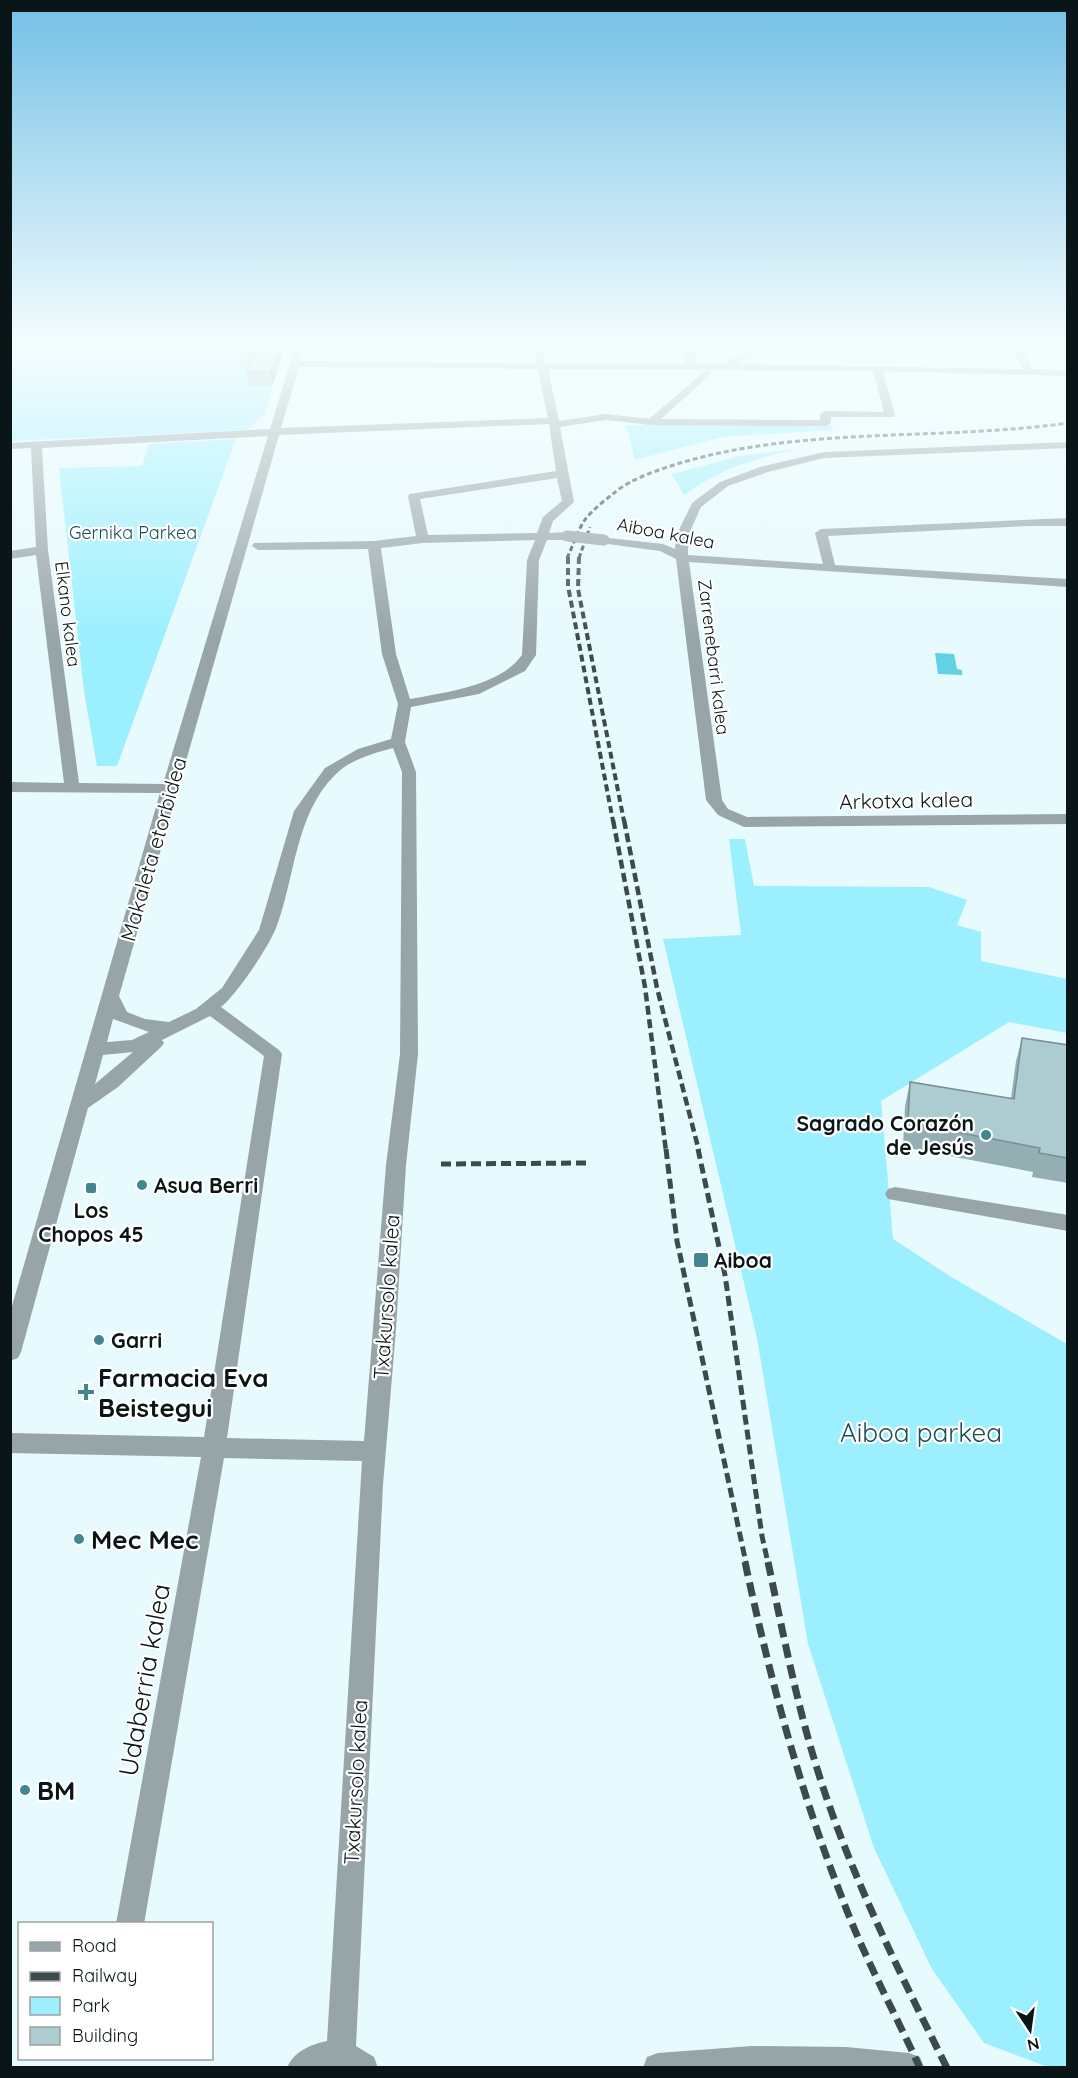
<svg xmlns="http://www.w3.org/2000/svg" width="1078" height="2078" font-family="Quicksand,sans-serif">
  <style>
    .green { fill: #9ceffe }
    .water { fill: #63d1e3 }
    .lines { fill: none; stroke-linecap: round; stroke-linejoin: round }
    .minor { fill: #98a5a8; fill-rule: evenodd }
    .rail-far4 { stroke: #3d4a4c; stroke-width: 3; stroke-dasharray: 5 3; stroke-linecap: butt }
    .rail-far3 { stroke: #3d4a4c; stroke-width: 4; stroke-dasharray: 7 4; stroke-linecap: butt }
    .rail-far2 { stroke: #3d4a4c; stroke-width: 4.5; stroke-dasharray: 9 4.5; stroke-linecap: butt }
    .rail-far1 { stroke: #3d4a4c; stroke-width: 5; stroke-dasharray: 10 5; stroke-linecap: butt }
    .rail { stroke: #3d4a4c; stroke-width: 7; stroke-dasharray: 14 7; stroke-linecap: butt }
    .minor-bridge { stroke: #98a5a8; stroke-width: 11 }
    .wall { fill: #94afb4 }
    .shaded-wall { fill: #788f92 }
    .building { fill: #acccd1; stroke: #788f92; stroke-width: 1.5 }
    .poi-dot { fill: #418692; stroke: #fff; stroke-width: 2 }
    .labels { text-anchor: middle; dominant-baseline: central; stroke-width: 4.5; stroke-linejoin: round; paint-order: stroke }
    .far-park-label { font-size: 18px; fill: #1c4d55; stroke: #fff }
    .far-street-label { font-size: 18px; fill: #0a1517; stroke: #fff }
    .street-label { font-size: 21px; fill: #0a1517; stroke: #fff }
    .poi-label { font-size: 21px; font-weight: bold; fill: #0a1517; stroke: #fff; text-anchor: start }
    .near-poi-label { font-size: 26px; font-weight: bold; fill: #0a1517; stroke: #fff; text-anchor: start }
    .near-park-label { font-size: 26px; fill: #1c4d55; stroke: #fff }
    .near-street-label { font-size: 26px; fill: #0a1517; stroke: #fff }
  </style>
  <rect width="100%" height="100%" fill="#e7fafd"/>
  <path class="green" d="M 10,347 L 285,347 L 264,415 L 246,430 L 11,441 Z
    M 626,425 L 832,425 L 833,430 L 722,437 L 635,460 Z
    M 236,439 L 117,766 L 97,766 L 84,691 L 59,468 L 142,466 L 149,444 Z
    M 798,449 C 756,458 719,469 684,495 L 672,474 L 740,456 Z
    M 729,839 L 745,839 L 754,886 L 929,887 L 967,900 L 957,925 L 981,932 L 981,961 L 1067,979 L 1067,1033 L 1009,1022 L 881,1101 L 893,1239 L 953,1278 L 1067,1344 L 1067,2067 L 1048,2067 L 984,2043 L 932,1969 L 874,1848 L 808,1644 L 757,1338 L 663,939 L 741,935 Z"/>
  <path class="water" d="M 935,653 L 954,654 L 957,669 L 962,670 L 962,675 L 938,674 Z"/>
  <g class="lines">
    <path class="minor" d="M 295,347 L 305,347 L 301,361 L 536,363 L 533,347 L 543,347 L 546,363 L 686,364 L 684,347 L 694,347 L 696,364 L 721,364 L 756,347 L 769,347 L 737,364 L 1023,369 L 1011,347 L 1021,347 L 1033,369 L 1068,370 L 1068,376 L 883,371 L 895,415 L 894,417 L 831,417 L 831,423 L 826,426 L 651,425 L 606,420 L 560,427 L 574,502 L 553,521 L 549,533 L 567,532 L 573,536 L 567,540 L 547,540 L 539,560 L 536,655 L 525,671 L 479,694 L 411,707 L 405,742 L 416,772 L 418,1054 L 406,1165 L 396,1329 L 383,1485 L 356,2046 L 374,2057 L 378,2068 L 287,2068 C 294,2051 310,2045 327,2041 L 362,1461 L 224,1458 L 144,1924 L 116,1924 L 201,1457 L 10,1453 L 10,1433 L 204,1437 L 264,1056 L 210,1016 L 162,1040 L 164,1043 L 161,1047 L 118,1087 L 88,1108 L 21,1352 L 18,1358 L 10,1361 L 10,1313 L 160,793 L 10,792 L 10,782 L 64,783 L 36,555 L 10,559 L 10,551 L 36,547 L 31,448 L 10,449 L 10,443 L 270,429 ZM 299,367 L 538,369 L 548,418 L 281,428 ZM 548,369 L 873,371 L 884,412 L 825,411 L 820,414 L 820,420 L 661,419 L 710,375 L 711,373 L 706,370 L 649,419 L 606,414 L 559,421 ZM 549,424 L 556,471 L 410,494 L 408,496 L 416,536 L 374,541 L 254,543 L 252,546 L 258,550 L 368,549 L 382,654 L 398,704 L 391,739 L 358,749 L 325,768 L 294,811 L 259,930 L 222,988 L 196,1009 L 169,1022 L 145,1019 L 127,1012 L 119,996 L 279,435 ZM 268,436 L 163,784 L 79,783 L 48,550 L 42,448 ZM 557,478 L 562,501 L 543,517 L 537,533 L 428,535 L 420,499 ZM 535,540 L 527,560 L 522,655 C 500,686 445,692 410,699 L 396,654 L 381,548 L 423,543 ZM 393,748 L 402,772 L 400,1054 L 386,1165 L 364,1441 L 227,1438 L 282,1054 L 279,1050 L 221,1007 C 237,994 268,948 276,928 C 295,879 295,814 335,775 C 349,760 374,753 393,748 ZM 113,1019 L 149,1032 L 132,1040 L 107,1042 ZM 133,1052 L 95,1084 L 103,1055 Z
      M 1068,442 L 1068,448 L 824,458 L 768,472 L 728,486 L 701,507 L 688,536 L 688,555 L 823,564 L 815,533 L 821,529 L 1068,518 L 1068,526 L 1027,526 L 828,536 L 835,565 L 1068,579 L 1068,587 L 689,562 L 722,800 L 728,809 L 747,817 L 1068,814 L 1068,824 L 744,827 L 718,815 L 706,800 L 676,559 L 660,551 L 600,543 L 600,537 L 663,544 L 675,549 L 676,536 L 692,503 L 720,482 L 760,467 L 824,452 Z
      M 895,1187 L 1068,1215 L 1068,1231 L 888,1199 L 885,1194 L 888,1189 Z
      M 752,2046 L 846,2047 L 909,2053 L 920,2057 L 924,2068 L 643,2068 L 647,2057 L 658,2053 Z"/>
    <path class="rail-far4" d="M 567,558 C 573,546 577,532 584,521 C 591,511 604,501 614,493 C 632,478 658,470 680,463 C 805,426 940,441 1068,423
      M 579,558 L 590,527"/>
    <path class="rail-far3" d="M 568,557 L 568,586 L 613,821
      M 579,557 L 578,589 L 624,821"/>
    <path class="rail-far2" d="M 613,820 L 645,987 L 666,1151
      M 624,820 L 657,988 L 699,1151"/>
    <path class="rail-far1" d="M 666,1149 L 677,1241 L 746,1563
      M 698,1149 L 725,1275 L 762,1536 L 768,1563
      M 441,1164 L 586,1163"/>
    <path class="rail" d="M 745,1562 C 770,1678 800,1792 844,1903 C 865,1959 895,2013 920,2068
      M 768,1562 C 782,1628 795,1696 815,1762 C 847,1868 898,1969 947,2068"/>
    <path class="minor-bridge" d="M 567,536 L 604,540"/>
  </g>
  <path class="wall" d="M 243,347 L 285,347 L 272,386 L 249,386 L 247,372 L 249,366 L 242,366 L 241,352 Z
    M 1022,1038 L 1068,1045 L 1068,1183 L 1032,1177 L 1033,1172 L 903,1147 L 905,1106 L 910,1082 L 1011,1098 L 1016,1061 Z"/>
  <path class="shaded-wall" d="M 279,347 L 285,347 L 272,386 L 270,372 Z"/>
  <path class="building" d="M 243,347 L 279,347 L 270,372 L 247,372 L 255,352 L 241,352 Z
    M 1022,1038 L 1068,1045 L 1068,1158 L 1039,1153 L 1040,1148 L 908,1123 L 910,1082 L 1014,1099 Z"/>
  <linearGradient id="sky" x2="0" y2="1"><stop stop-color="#73c0e6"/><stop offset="0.54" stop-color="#f4fdfe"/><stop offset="1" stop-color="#f4fdfe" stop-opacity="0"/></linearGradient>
  <rect width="1078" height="638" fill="url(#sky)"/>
  <g class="poi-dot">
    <circle cx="986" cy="1135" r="6"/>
    <circle cx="142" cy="1185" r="6"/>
    <rect x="85" y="1182" width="12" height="12" rx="3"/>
    <rect x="693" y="1252" width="16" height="16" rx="3"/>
    <circle cx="99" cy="1340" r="6"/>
    <path d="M83 1383h6v6h6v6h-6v6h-6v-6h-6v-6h6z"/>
    <circle cx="79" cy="1539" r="6"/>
    <circle cx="25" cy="1790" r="6"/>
  </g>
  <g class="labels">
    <g class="far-park-label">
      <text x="133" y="532">Gernika Parkea</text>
    </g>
    <g class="far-street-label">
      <text transform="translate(666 533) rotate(11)">Aiboa kalea</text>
      <text transform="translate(68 614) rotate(83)">Elkano kalea</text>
      <text transform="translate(714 657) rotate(83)">Zarrenebarri kalea</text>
    </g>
    <g class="street-label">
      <text transform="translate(906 800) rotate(-1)">Arkotxa kalea</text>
      <text transform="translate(153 849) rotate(-74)">Makaleta etorbidea</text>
      <text transform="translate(386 1297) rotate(-86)">Txakursolo kalea</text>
      <text transform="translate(355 1782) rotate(-87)">Txakursolo kalea</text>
    </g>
    <g class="poi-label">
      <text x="974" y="1123" text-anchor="end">Sagrado Corazón<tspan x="974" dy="24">de Jesús</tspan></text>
      <text x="154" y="1185">Asua Berri</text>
      <text x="91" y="1210" text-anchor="middle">Los<tspan x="91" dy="24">Chopos 45</tspan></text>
      <text x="714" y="1260">Aiboa</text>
      <text x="111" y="1340">Garri</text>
    </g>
    <g class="near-poi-label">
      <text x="98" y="1377">Farmacia Eva<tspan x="98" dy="30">Beistegui</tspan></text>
      <text x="91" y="1539">Mec Mec</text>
      <text x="37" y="1790">BM</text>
    </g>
    <g class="near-park-label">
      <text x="921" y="1432">Aiboa parkea</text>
    </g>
    <g class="near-street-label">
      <text transform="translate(144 1680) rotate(-80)">Udaberria kalea</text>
    </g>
  </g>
  <rect width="1078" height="2078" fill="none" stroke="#0a1517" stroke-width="24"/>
  <rect x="18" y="1922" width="195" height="138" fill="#ffffff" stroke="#9da1a2" stroke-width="1.5"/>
  <rect x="30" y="1942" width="30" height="9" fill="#98a5a8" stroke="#9da1a2" stroke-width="1.5"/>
  <text x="72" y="1952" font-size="18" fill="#0a1517">Road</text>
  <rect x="30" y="1972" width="30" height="9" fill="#3d4a4c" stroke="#9da1a2" stroke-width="1.5"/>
  <text x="72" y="1982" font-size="18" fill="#0a1517">Railway</text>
  <rect x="30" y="1997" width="30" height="18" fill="#9ceffe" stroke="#9da1a2" stroke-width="1.5"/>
  <text x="72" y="2012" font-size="18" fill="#0a1517">Park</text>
  <rect x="30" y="2027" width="30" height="18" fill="#acccd1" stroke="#9da1a2" stroke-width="1.5"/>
  <text x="72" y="2042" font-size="18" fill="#0a1517">Building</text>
  <g transform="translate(1030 2030) rotate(167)" stroke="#ffffff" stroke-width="4.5" paint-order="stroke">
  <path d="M0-4.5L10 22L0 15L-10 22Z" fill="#0a1517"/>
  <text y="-9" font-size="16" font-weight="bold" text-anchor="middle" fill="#0a1517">N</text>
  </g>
</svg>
